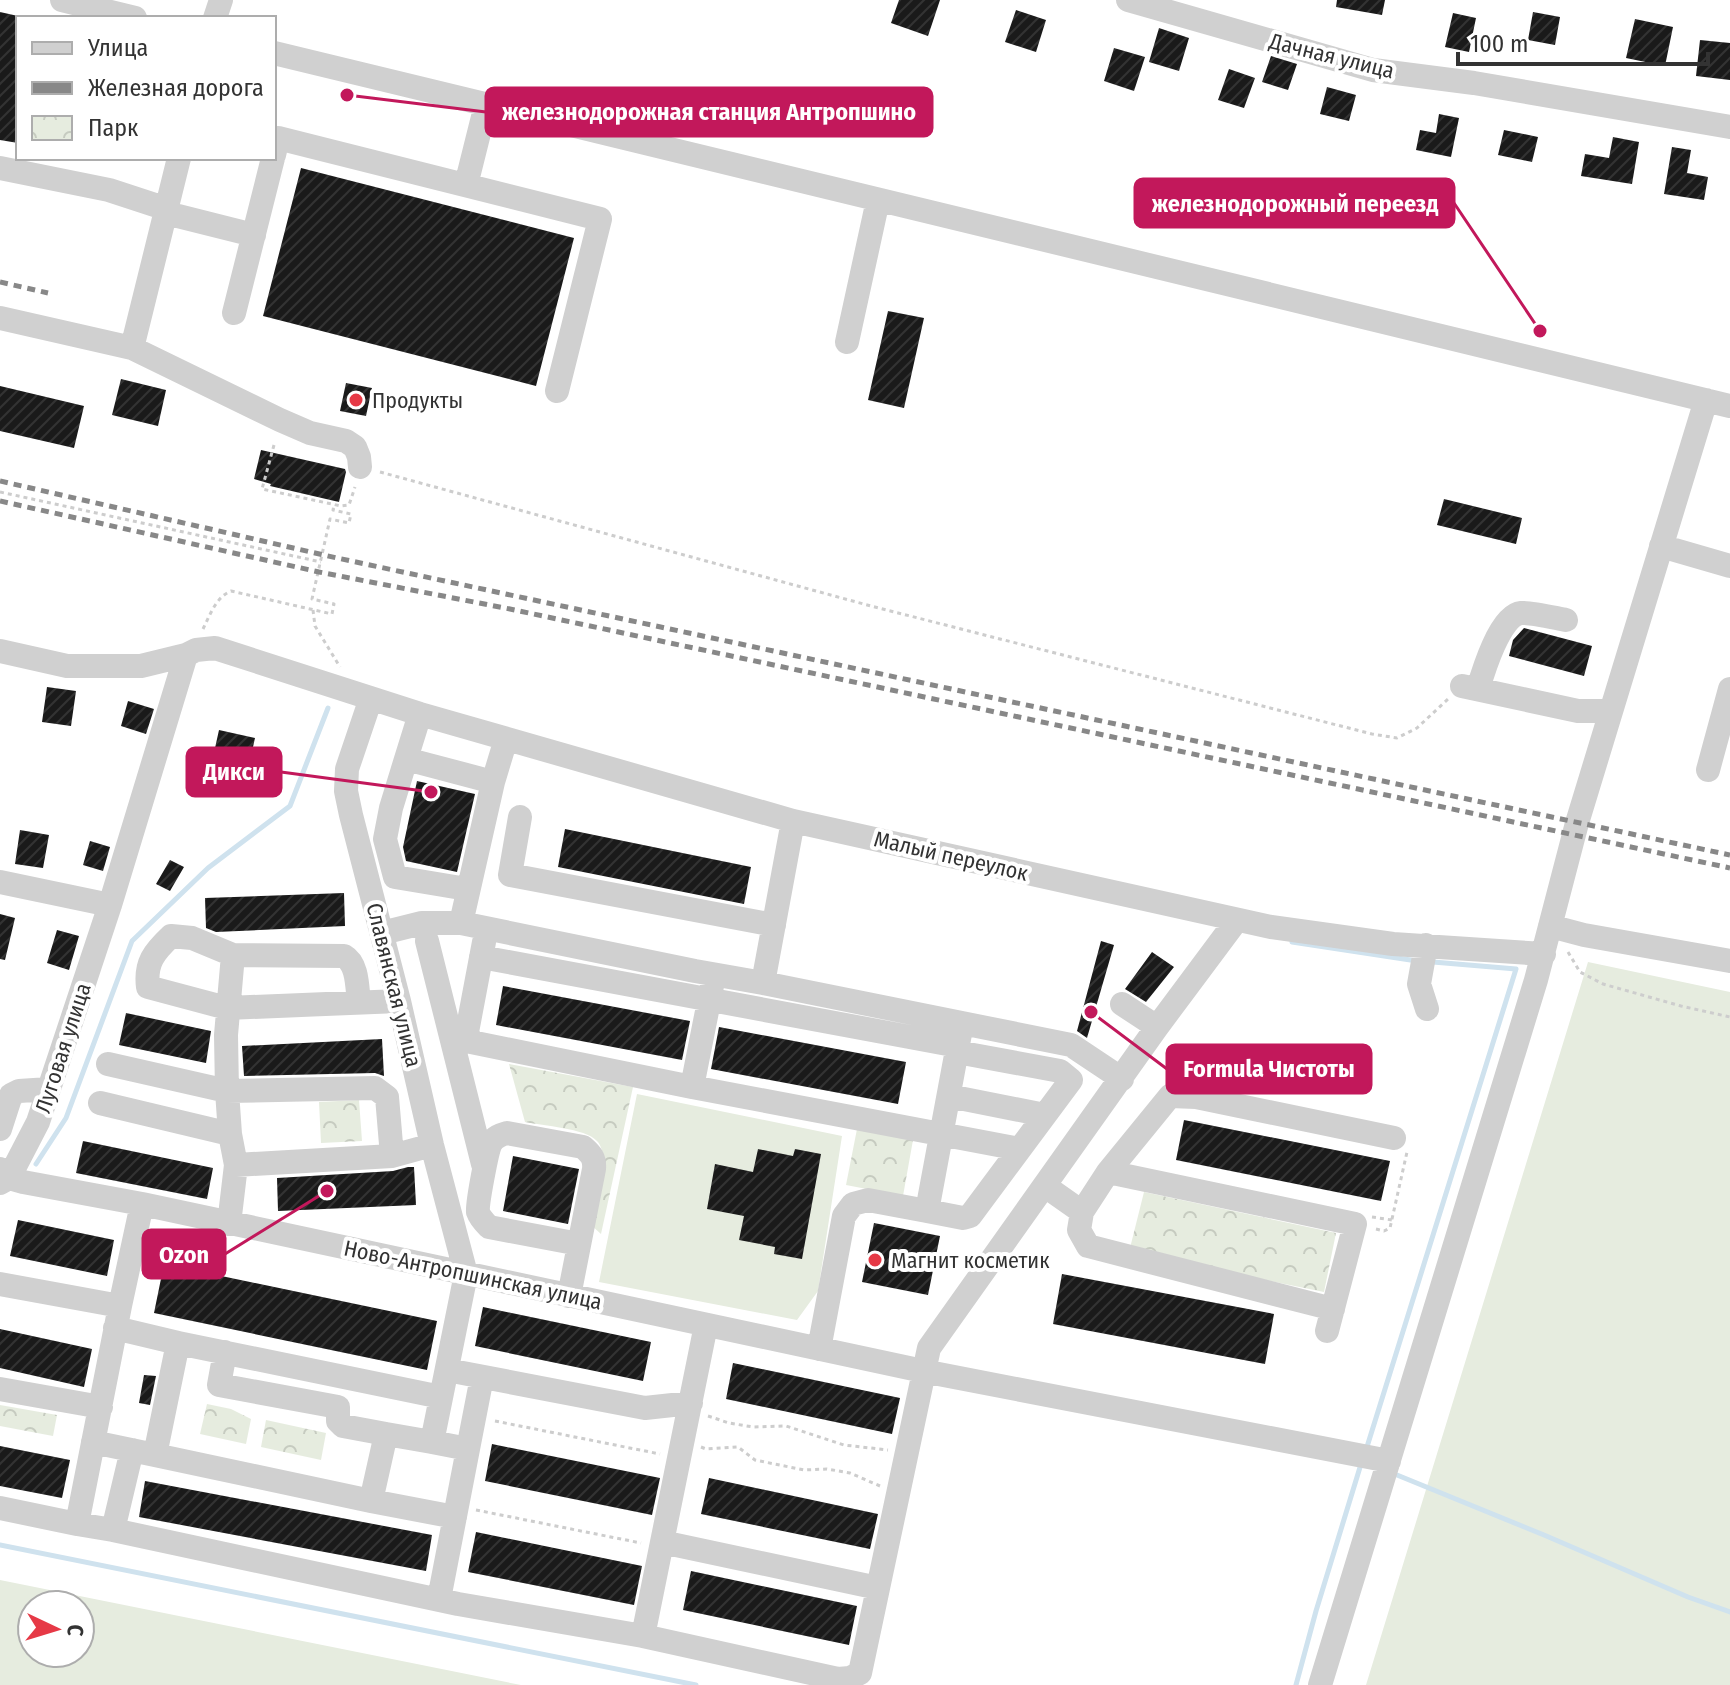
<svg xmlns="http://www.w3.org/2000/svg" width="1730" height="1685" font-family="'Fira Sans Condensed',sans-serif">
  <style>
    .green { fill: #e6ecdf; fill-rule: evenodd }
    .park { fill: url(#park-crowns) }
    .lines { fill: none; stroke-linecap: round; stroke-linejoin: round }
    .stream { stroke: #cfe2ee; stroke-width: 5 }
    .building { fill: url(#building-hatch) }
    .path { stroke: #cdcdcd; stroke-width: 3; stroke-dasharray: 4 4; stroke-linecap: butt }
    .minor { stroke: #d0d0d0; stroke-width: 24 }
    .rail { stroke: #888; stroke-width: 5; stroke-dasharray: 8 6; stroke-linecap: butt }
    .poi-dot { fill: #e63946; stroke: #fff; stroke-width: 3 }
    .labels { text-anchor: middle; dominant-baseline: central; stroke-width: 8; stroke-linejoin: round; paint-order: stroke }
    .street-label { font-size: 22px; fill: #333; stroke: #fff }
    .poi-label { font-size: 22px; fill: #333; stroke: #fff; text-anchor: start }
    .leader { fill: none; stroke: #c2185b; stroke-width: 3 }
    .callout-dot { fill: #c2185b; stroke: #fff; stroke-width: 3 }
    .callout { fill: #c2185b; stroke: #c2185b; stroke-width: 3 }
    .callout-label { font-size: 24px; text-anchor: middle; font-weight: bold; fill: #fff }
  </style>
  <defs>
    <pattern id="park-crowns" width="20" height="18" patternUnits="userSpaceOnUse" patternTransform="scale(2)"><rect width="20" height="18" fill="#e6ecdf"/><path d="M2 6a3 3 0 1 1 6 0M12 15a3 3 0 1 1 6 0" fill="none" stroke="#c6cbc0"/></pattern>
    <pattern id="building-hatch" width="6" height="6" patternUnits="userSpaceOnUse" patternTransform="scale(2)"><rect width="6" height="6" fill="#1a1a1a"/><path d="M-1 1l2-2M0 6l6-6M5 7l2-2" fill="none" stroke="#333"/></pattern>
  </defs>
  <rect width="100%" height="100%" fill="#fff"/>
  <path class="green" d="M 1588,962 L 1730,992 L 1730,1685 L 1366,1685 Z
    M 637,1094 L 842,1136 L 818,1291 L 797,1320 L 599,1282 Z
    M 0,1580 L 521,1685 L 0,1685 ZM 80,1605 L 80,1653 L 32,1653 L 32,1605 Z"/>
  <path class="park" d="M 509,1064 L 633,1087 L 601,1234 L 591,1225 C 595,1206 612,1156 597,1141 C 585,1128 543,1126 525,1122 Z
    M 359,1100 L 362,1141 L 321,1143 L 319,1102 Z
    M 857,1129 L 913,1140 L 903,1196 L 846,1185 Z
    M 1144,1192 L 1336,1233 L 1324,1292 L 1129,1252 Z
    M 207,1404 L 231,1409 L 251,1419 L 246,1444 L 200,1434 Z
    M 0,1405 L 57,1415 L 53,1436 L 0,1426 Z
    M 266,1420 L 326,1433 L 321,1460 L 261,1447 Z"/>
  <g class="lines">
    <path class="stream" d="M 1292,942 L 1417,961
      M 36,1164 L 66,1118 L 132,941 L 208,868 L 290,806 L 328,708
      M 1366,1450 L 1516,969 L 1433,962
      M 1397,1475 L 1544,1535 L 1688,1597 L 1730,1612
      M 0,1545 L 696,1685
      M 1296,1685 L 1316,1611 L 1361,1464"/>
  </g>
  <path class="building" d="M 899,0 L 940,0 L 928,36 L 891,23 Z
    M 1337,0 L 1385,0 L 1382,15 L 1336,7 Z
    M 1016,10 L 1046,20 L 1036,52 L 1005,42 Z
    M 0,12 L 18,16 L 18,143 L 0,140 Z
    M 1533,12 L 1560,17 L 1555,45 L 1528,40 Z
    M 1453,13 L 1476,18 L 1469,52 L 1445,47 Z
    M 1635,19 L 1673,27 L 1665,66 L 1626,58 Z
    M 1159,28 L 1189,38 L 1179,71 L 1149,62 Z
    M 1700,40 L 1730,43 L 1730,80 L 1696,76 Z
    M 1114,48 L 1145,57 L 1134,91 L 1104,81 Z
    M 1271,56 L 1297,64 L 1288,90 L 1262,82 Z
    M 1229,69 L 1255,78 L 1244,108 L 1218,100 Z
    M 1327,87 L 1356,95 L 1349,121 L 1320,114 Z
    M 1439,114 L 1459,118 L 1451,157 L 1416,150 L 1420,130 L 1436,133 Z
    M 1504,130 L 1538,137 L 1532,162 L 1498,155 Z
    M 1613,137 L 1639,142 L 1632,184 L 1581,176 L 1585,154 L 1609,158 Z
    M 1672,147 L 1691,150 L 1687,173 L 1708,177 L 1704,200 L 1664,194 Z
    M 301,168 L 574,238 L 536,386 L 263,316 Z
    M 888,311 L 924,318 L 904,408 L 868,400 Z
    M 121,379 L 166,390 L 158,426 L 112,415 Z
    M 346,383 L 372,388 L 366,416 L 340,411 Z
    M 0,386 L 84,406 L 74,448 L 0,431 Z
    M 261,450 L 345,469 L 346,472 L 339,502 L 270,486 L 271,484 L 254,479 Z
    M 1444,499 L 1522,518 L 1516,544 L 1437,525 Z
    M 1524,628 L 1592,646 L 1584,676 L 1509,656 L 1513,640 Z
    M 47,687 L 76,691 L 71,726 L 42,722 Z
    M 128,701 L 154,709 L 146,734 L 121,726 Z
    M 219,730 L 255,738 L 249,765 L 213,757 Z
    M 417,781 L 475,794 L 457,872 L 406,861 L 403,847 Z
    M 565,829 L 751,867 L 744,904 L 558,867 Z
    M 20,830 L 49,835 L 43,868 L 15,864 Z
    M 90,841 L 110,847 L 103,871 L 83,865 Z
    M 170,860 L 184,867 L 170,891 L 156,884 Z
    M 344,893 L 345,926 L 216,932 L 206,928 L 205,898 Z
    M 0,914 L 15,918 L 5,960 L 0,959 Z
    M 57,930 L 79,936 L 69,970 L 47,963 Z
    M 1101,941 L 1114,945 L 1087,1038 L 1077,1031 Z
    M 1152,952 L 1174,967 L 1146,1002 L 1125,989 Z
    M 503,986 L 690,1021 L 682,1060 L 496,1025 Z
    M 126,1013 L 211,1031 L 206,1063 L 119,1045 Z
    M 719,1027 L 906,1062 L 898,1104 L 711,1069 Z
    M 382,1039 L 384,1076 L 375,1073 L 244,1076 L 242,1046 Z
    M 1184,1120 L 1390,1161 L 1381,1201 L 1176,1160 Z
    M 83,1141 L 213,1168 L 207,1199 L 76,1173 Z
    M 758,1149 L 793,1156 L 795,1149 L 821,1154 L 802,1259 L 774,1254 L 775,1247 L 739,1240 L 744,1216 L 707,1209 L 715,1164 L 753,1172 Z
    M 513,1156 L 579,1169 L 568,1224 L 503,1211 Z
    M 408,1167 L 414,1167 L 416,1205 L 278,1211 L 277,1178 L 393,1171 Z
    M 18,1220 L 114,1240 L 107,1276 L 10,1256 Z
    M 874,1223 L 940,1236 L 928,1295 L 862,1282 Z
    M 164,1264 L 437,1321 L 427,1370 L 154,1313 Z
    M 1062,1274 L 1274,1314 L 1265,1364 L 1053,1324 Z
    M 483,1307 L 651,1342 L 643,1381 L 475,1346 Z
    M 0,1329 L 92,1349 L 84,1387 L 0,1368 Z
    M 733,1363 L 900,1398 L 892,1434 L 726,1399 Z
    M 144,1375 L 156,1376 L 150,1405 L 139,1403 Z
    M 492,1444 L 660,1478 L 652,1515 L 485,1481 Z
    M 0,1446 L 70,1460 L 62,1498 L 0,1486 Z
    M 709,1478 L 878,1514 L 870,1549 L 701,1514 Z
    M 145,1481 L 432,1535 L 426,1571 L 139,1517 Z
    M 476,1532 L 642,1566 L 634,1605 L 468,1572 Z
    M 691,1571 L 857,1606 L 849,1645 L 683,1610 Z"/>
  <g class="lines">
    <path class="path" d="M 274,445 L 262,489 L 341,506 L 349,505 L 355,487
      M 380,472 L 871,606 L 1372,734 L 1397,738 L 1417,728 L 1448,699
      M 0,492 L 321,562
      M 313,610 L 315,626 L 340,667
      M 203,629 C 210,615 216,597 231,591 L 332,614 L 334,604 L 312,599 L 330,519 L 349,523 L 351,514 L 333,510 L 334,505
      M 1568,952 L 1580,972 L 1603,984 L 1681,1006 L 1730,1017
      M 1372,1217 L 1392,1220
      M 1376,1229 L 1384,1231 L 1390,1228 L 1407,1152
      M 708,1416 L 729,1423 L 753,1427 L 786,1426 L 844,1445 L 888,1450
      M 495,1421 L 660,1454
      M 701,1447 L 706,1449 L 738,1447 L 755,1460 L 804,1470 L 827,1469 L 850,1473 L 880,1486
      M 476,1510 L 641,1543"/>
    <path class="minor" d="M 62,0 L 135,18
      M 1128,0 L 1373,70 L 1474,83 L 1730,127
      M 215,18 L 221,0
      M 274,53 L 1730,406
      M 274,155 L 278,138 L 600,219 L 557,391
      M 0,168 L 109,190 L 167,209
      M 466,185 L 486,105
      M 166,213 L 254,235
      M 234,313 L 273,158
      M 0,318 L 132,348 L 280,420 L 310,433 L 346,441 L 355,447 L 359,457 L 360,467
      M 847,342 L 878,200
      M 132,348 L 179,158
      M 1661,546 L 1730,566
      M 0,651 L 67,666 L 141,666 L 186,655 L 196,650 L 215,648 L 420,714 L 793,821 L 1271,927 L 1393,944 L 1544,954
      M 1462,686 L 1578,711 L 1611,711
      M 1478,689 C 1483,672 1500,615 1521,613 C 1530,612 1555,618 1566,620
      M 371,698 L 347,769 L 346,791 L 351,815 L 399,1001 L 432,1145 L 466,1274 L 432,1442 L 468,1449 L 439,1599
      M 420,714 L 406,759 L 493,782
      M 406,759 L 391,808 L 385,839 L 395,877 L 467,889
      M 1708,770 L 1730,689
      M 520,817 L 510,875 L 774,925
      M 0,882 L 110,905
      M 461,923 L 695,971 L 763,983 L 793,821
      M 1550,926 L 1584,935 L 1730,961
      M 382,933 L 422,923 L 461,923 L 493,782 L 506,739
      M 427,941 L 483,1164
      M 484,942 L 467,1032 L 471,1042 L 692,1087 L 712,986
      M 1426,945 L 1419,984 L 1427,1009
      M 481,957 L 958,1046
      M 763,983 L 1071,1045 L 1122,1079
      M 359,1003 C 357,987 358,964 344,956 L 233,955 L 192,938 L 171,936 C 154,952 145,963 148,987 L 227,1008 L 399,1001
      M 1122,1004 L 1157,1027
      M 108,1064 L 227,1091 L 375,1088 L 387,1097 L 392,1156
      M 692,1087 L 1019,1149
      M 949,1096 L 1045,1115
      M 100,1103 L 230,1134
      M 0,1129 L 11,1095 L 19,1091 L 49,1089
      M 236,1165 L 392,1156 L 432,1145
      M 0,1169 L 9,1178 L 23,1182 L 142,1204 L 923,1371 L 1389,1461
      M 1108,1172 L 1170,1096 L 1196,1097 L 1394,1138
      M 0,1183 L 9,1178 L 38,1122 L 110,905 L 186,655
      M 1045,1186 L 1082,1212
      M 927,1211 L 963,1218 L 970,1216 L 1071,1080 L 1060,1071 L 957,1052
      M 229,1224 L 236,1165 L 230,1134 L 227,1091 L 226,1035 L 233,955
      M 0,1284 L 120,1306
      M 569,1296 L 594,1169 C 595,1158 591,1154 583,1147 L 507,1133 C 500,1135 495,1137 491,1143 C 487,1150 477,1204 478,1212 C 480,1218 485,1223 489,1227 L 579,1244
      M 1327,1331 L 1355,1224 L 1108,1172 L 1082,1212 L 1079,1230 L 1088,1246 L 1333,1309
      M 178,1343 L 441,1397
      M 819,1349 L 844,1216 L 853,1204 L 868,1200 L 927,1211 L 962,1023
      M 225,1352 L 219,1385 L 338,1407 L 338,1421 L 343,1426 L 386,1434
      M 447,1370 L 645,1408 L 691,1403
      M 0,1389 L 101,1407
      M 93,1442 L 155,1455 L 178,1343 L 115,1328
      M 468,1449 L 482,1377
      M 155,1455 L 371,1501 L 455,1517
      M 371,1501 L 386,1434 L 432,1442
      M 0,1508 L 77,1524 L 113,1530 L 458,1604 L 643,1636 L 838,1679 L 850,1678 L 860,1673 L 929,1348 L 1157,1027 L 1236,921
      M 77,1524 L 120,1306 L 142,1204
      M 113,1530 L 132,1450
      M 662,1542 L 878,1588
      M 643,1636 L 706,1325
      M 1320,1685 L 1536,980 L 1577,823 L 1706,400"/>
    <path class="rail" d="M 0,282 L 48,293
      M 0,481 L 337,558 L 1730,855
      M 0,501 L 319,572 L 510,609 L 1730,868"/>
  </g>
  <g class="poi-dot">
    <circle cx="356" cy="400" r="8"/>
    <circle cx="875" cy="1260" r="8"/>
  </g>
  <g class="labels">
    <g class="street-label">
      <text transform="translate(1332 56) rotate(14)">Дачная улица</text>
      <text transform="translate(951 856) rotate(13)">Малый переулок</text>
      <text transform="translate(394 985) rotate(76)">Славянская улица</text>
      <text transform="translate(63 1048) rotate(-72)">Луговая улица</text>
      <text transform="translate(473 1275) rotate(12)">Ново-Антропшинская улица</text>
    </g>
    <g class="poi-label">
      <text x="372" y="400">Продукты</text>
      <text x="891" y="1260">Магнит косметик</text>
    </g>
  </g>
  <path class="leader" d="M347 95L486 112M1540 331L1454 203M431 792L281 772M1091 1012L1167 1069M327 1191L225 1254"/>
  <g class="callout-dot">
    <circle cx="347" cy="95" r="8"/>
    <circle cx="1540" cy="331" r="8"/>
    <circle cx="431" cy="792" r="8"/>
    <circle cx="1091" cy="1012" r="8"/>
    <circle cx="327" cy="1191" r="8"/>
  </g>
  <g class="callout">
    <rect x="486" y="88" width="446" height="48" rx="8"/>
    <rect x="1135" y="179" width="319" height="48" rx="8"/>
    <rect x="187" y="748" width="94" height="48" rx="8"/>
    <rect x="1167" y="1045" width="204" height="48" rx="8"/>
    <rect x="143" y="1230" width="82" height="48" rx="8"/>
  </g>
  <g class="callout-label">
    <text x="709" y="120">железнодорожная станция Антропшино</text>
    <text x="1295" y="212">железнодорожный переезд</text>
    <text x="234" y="780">Дикси</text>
    <text x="1269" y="1077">Formula Чистоты</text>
    <text x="184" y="1263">Ozon</text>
  </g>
  <rect x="16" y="16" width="260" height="144" fill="#ffffff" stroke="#adadad" stroke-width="2"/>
  <rect x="32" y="42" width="40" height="12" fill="#d0d0d0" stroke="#adadad" stroke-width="2"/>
  <text x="88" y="56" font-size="24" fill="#333333">Улица</text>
  <rect x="32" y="82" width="40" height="12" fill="#888888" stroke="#adadad" stroke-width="2"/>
  <text x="88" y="96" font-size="24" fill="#333333">Железная дорога</text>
  <rect x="32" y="116" width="40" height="24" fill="url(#park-crowns)" stroke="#adadad" stroke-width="2"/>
  <text x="88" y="136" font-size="24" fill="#333333">Парк</text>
  <g transform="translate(56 1629) rotate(94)"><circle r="38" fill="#ffffff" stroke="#adadad" stroke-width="2"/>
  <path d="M0-6L14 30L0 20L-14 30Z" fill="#e63946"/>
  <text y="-12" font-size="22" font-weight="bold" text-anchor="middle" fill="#333333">С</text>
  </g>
  <path d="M1458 52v12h250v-12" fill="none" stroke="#333333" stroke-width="4"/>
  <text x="1470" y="52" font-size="24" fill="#333333" stroke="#ffffff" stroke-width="6" paint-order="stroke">100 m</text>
</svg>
